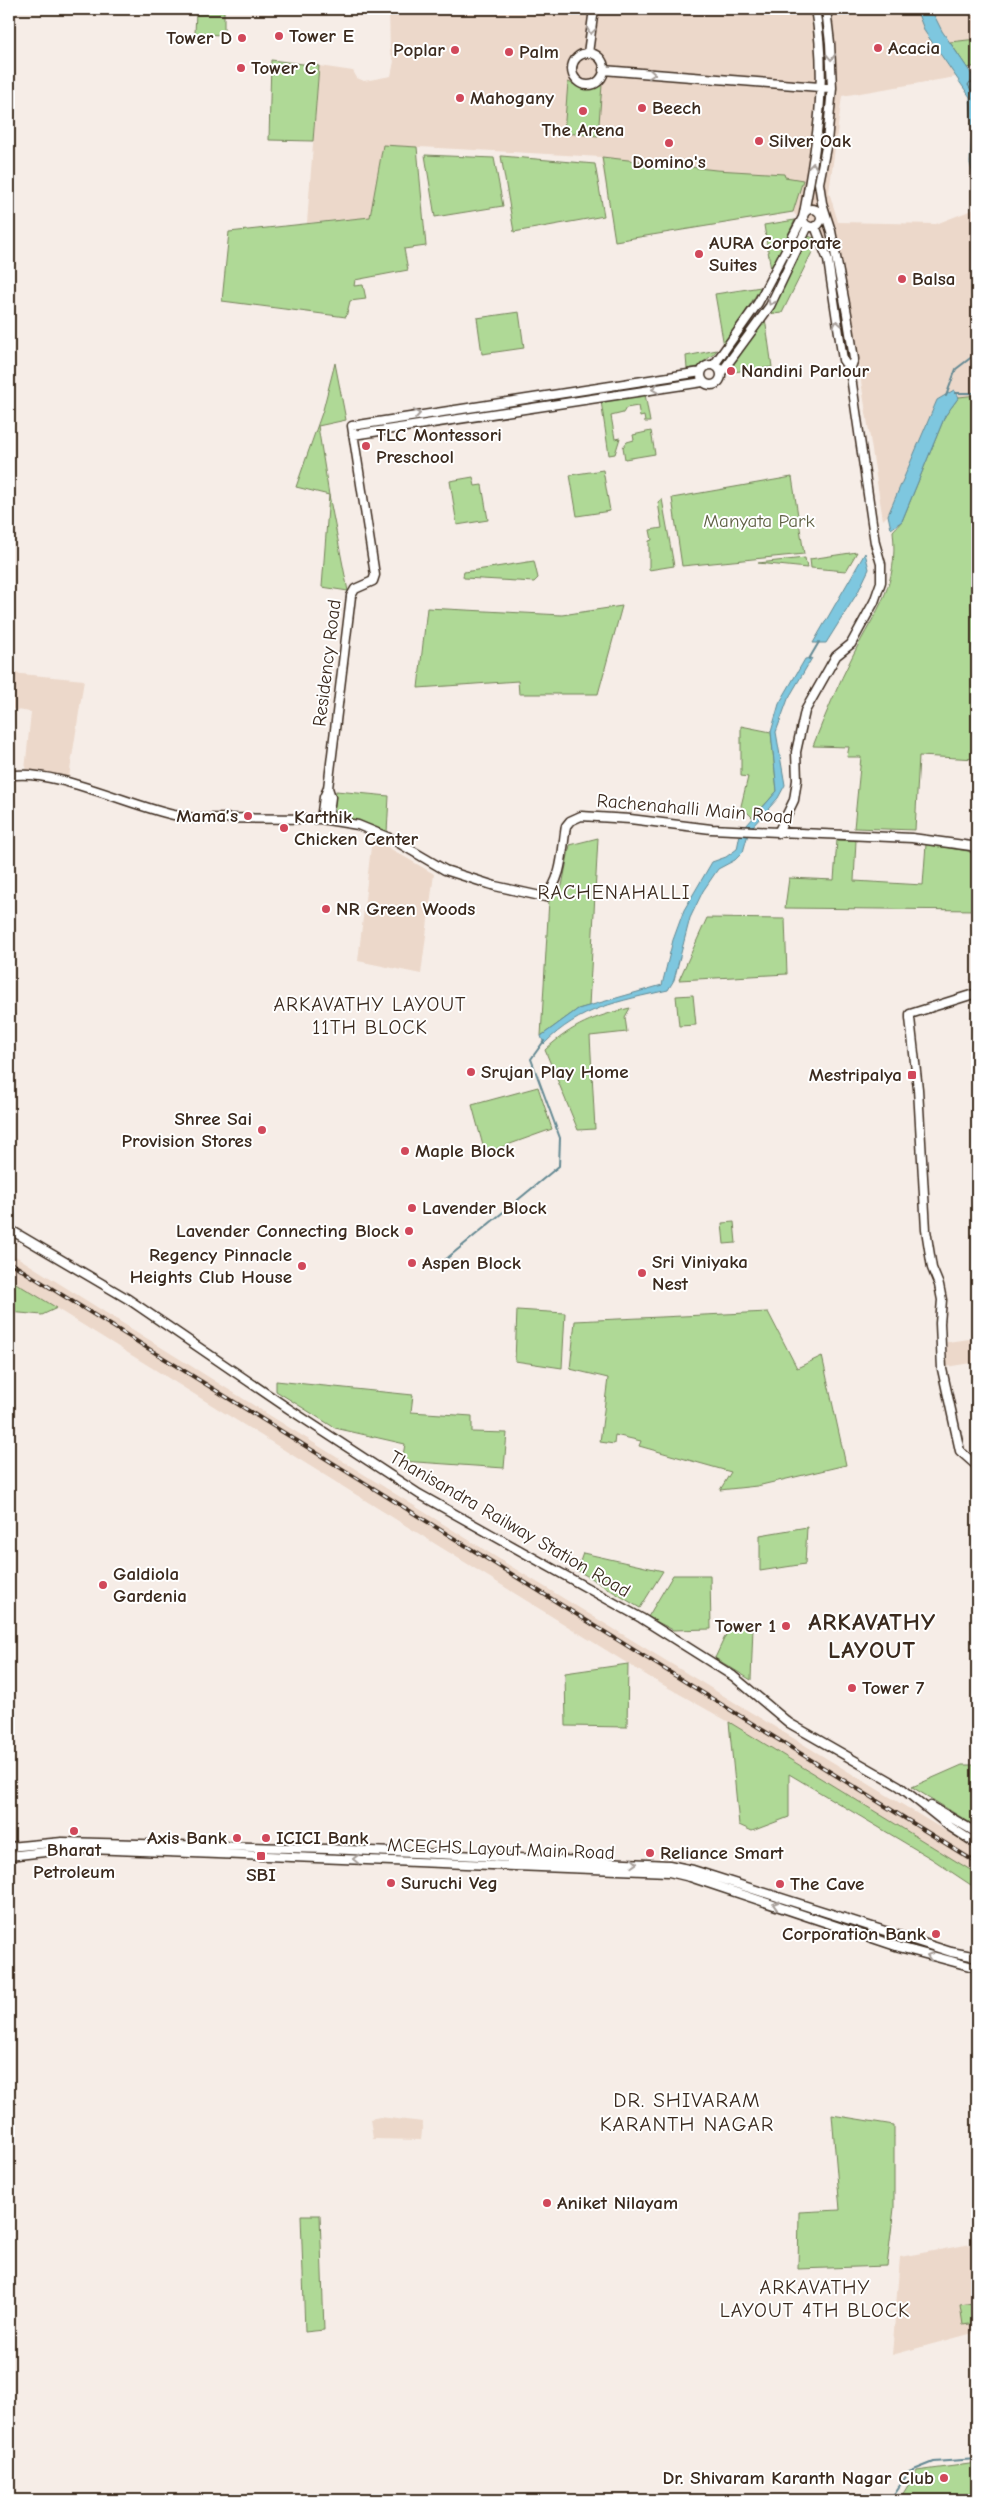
<svg xmlns="http://www.w3.org/2000/svg" width="986" height="2509" font-family="'Comic Neue',sans-serif">
  <style>
    .built { fill: #ecd8ca }
    .green { fill: #afd996; stroke: #75825a }
    .water { fill: #7ec7df; stroke: #638892 }
    .lines { fill: none; stroke-linecap: round; stroke-linejoin: round }
    .shore { stroke: #56696b; stroke-width: 1 }
    .stream { stroke: #638892; stroke-width: 2 }
    .secondary-casing { stroke: #3b2a1e; stroke-width: 11 }
    .secondary { stroke: #fff; stroke-width: 8 }
    .rail-casing { stroke: #3b2a1e; stroke-width: 4 }
    .rail { stroke: #fff; stroke-width: 2; stroke-dasharray: 5.5; stroke-linecap: butt }
    .oneway { stroke: #a79f9a }
    .poi-dot { fill: #d1495b; stroke: #fff; stroke-width: 2 }
    .labels { text-anchor: middle; dominant-baseline: central; stroke-width: 4; stroke-linejoin: round; paint-order: stroke }
    .poi-label { font-size: 19px; font-weight: bold; fill: #3b2a1e; stroke: #fff; text-anchor: start }
    .park-label { font-size: 19px; fill: #5e5f42; stroke: #fff }
    .street-label { font-size: 19px; fill: #3b2a1e; stroke: #fff }
    .neighbourhood-label { font-size: 20px; letter-spacing: 1px; fill: #3b2a1e; stroke: #fff }
    .quarter-label { font-size: 21px; letter-spacing: 1px; fill: #3b2a1e; stroke: #fff }
    .district-label { font-size: 24px; font-weight: bold; letter-spacing: 1px; fill: #3b2a1e; stroke: #fff }
  </style>
  <rect width="100%" height="100%" fill="#f6ede7"/>
  <filter id="ink" filterUnits="userSpaceOnUse"><feTurbulence type="fractalNoise" baseFrequency=".02" numOctaves="2"/><feDisplacementMap in="SourceGraphic" scale="10" xChannelSelector="R" yChannelSelector="G"/><feConvolveMatrix kernelMatrix="1 2 1 2 8 2 1 2 1" color-interpolation-filters="sRGB"/></filter>
  <g filter="url(#ink)">
    <path class="built" d="M 389,9 L 977,9 L 977,39 L 950,42 L 942,31 L 925,32 L 956,77 L 842,96 L 829,192 L 838,222 L 936,224 L 977,208 L 977,395 L 959,397 L 954,390 L 937,400 L 888,515 L 883,520 L 852,324 L 817,240 L 793,212 L 615,241 L 601,157 L 383,145 L 370,217 L 307,223 L 319,66 L 353,71 L 357,78 L 364,81 L 391,76 L 394,61 L 390,51 Z
      M 11,673 L 84,680 L 69,777 L 25,770 L 31,712 L 9,709 Z
      M 372,838 L 434,874 L 421,974 L 358,961 Z
      M 9,1252 L 512,1567 L 977,1850 L 977,1874 L 729,1722 L 651,1678 L 9,1279 Z
      M 977,1338 L 977,1362 L 946,1367 L 947,1342 Z
      M 380,2117 L 423,2122 L 421,2140 L 373,2139 L 370,2119 Z
      M 977,2243 L 977,2332 L 892,2355 L 900,2257 Z"/>
    <path class="green" d="M 196,11 L 224,11 L 224,35 L 195,34 Z
      M 977,39 L 977,66 L 967,68 L 950,42 Z
      M 271,60 L 319,66 L 313,141 L 269,140 Z
      M 568,82 L 585,89 L 602,85 L 598,136 L 564,133 Z
      M 383,145 L 417,147 L 426,246 L 404,249 L 408,270 L 355,280 L 354,286 L 363,285 L 366,299 L 350,301 L 346,317 L 222,301 L 229,232 L 370,217 Z
      M 425,155 L 494,158 L 503,206 L 435,217 Z
      M 501,156 L 595,164 L 604,216 L 514,232 Z
      M 602,157 L 716,170 L 784,174 L 785,177 L 803,180 L 793,212 L 615,241 Z
      M 795,220 L 771,270 L 764,225 Z
      M 808,236 L 814,238 L 816,244 L 782,313 L 773,314 L 771,312 L 805,237 Z
      M 761,287 L 724,346 L 715,294 Z
      M 519,312 L 524,348 L 482,354 L 477,318 Z
      M 765,318 L 772,367 L 725,373 Z
      M 717,350 C 711,358 704,360 698,367 L 687,369 L 686,356 Z
      M 335,363 L 346,420 L 318,426 L 329,495 L 348,591 L 322,587 L 329,495 L 296,487 L 323,410 Z
      M 645,394 L 650,422 L 645,422 L 644,416 L 640,417 L 638,406 L 626,408 L 623,413 L 611,416 L 615,439 L 620,438 L 615,454 L 609,455 L 601,401 Z
      M 977,395 L 977,759 L 919,756 L 915,830 L 854,828 L 861,757 L 847,757 L 849,747 L 813,746 C 825,715 838,685 853,655 C 876,610 899,586 893,531 L 902,521 L 945,416 L 959,397 Z
      M 651,431 L 655,454 L 625,459 L 623,447 L 627,442 L 634,440 L 633,435 Z
      M 603,470 L 610,511 L 577,516 L 570,475 Z
      M 473,477 L 475,486 L 482,485 L 488,520 L 457,525 L 450,481 Z
      M 792,477 L 804,554 L 682,566 L 672,498 Z
      M 662,499 L 674,566 L 649,570 L 649,541 L 652,540 L 650,530 L 662,528 L 658,502 Z
      M 857,552 L 846,571 L 811,568 L 810,559 Z
      M 805,558 L 807,568 L 758,563 Z
      M 534,561 L 538,578 L 534,582 L 464,578 L 463,576 L 464,572 Z
      M 622,606 L 598,694 L 519,694 L 518,681 L 418,688 L 427,608 L 562,615 Z
      M 741,726 L 771,732 L 777,791 L 753,818 L 741,806 L 748,777 L 741,776 Z
      M 336,791 L 389,796 L 387,833 L 333,818 Z
      M 598,838 L 589,1006 L 578,1009 L 541,1036 L 549,900 L 562,886 L 570,845 Z
      M 837,840 L 856,840 L 854,881 L 923,885 L 926,844 L 968,851 L 977,857 L 977,910 L 785,908 L 789,878 L 834,880 Z
      M 707,918 L 785,919 L 787,974 L 679,980 Z
      M 693,995 L 696,1025 L 679,1026 L 676,996 Z
      M 630,1008 L 625,1017 L 627,1032 L 590,1036 L 595,1129 L 578,1130 L 545,1050 C 572,1025 595,1016 630,1008 Z
      M 538,1087 L 552,1129 L 485,1153 L 472,1105 Z
      M 734,1222 L 736,1243 L 724,1244 L 722,1223 Z
      M 9,1279 L 57,1308 L 42,1315 L 9,1312 Z
      M 517,1310 L 565,1313 L 562,1368 L 515,1361 Z
      M 768,1312 L 797,1368 L 822,1356 L 846,1465 L 757,1486 L 720,1490 L 731,1472 L 639,1446 L 641,1441 L 615,1435 L 614,1444 L 600,1442 L 608,1378 L 570,1369 L 575,1321 Z
      M 276,1381 L 413,1395 L 411,1412 L 472,1416 L 472,1432 L 507,1433 L 504,1468 L 402,1461 L 405,1444 L 335,1428 L 276,1391 Z
      M 807,1527 L 805,1564 L 760,1571 L 760,1535 Z
      M 583,1553 L 663,1571 L 640,1608 L 577,1570 Z
      M 673,1575 L 710,1575 L 711,1629 L 673,1630 L 648,1617 Z
      M 753,1627 L 751,1680 L 715,1658 L 729,1628 Z
      M 628,1664 L 627,1727 L 566,1726 L 565,1673 Z
      M 729,1722 L 977,1874 L 977,1889 L 932,1859 L 789,1774 L 789,1817 L 752,1831 L 739,1825 Z
      M 962,1765 L 977,1765 L 977,1827 L 912,1787 Z
      M 832,2115 L 894,2125 L 894,2208 L 887,2266 L 798,2269 L 799,2212 L 840,2210 Z
      M 301,2215 L 320,2215 L 324,2330 L 305,2332 Z
      M 973,2303 L 976,2323 L 963,2325 L 960,2305 Z
      M 977,2463 L 977,2500 L 899,2500 L 917,2471 Z"/>
    <path class="water" d="M 916,9 L 931,9 L 942,31 L 977,82 L 977,192 L 970,163 L 972,129 L 970,97 L 925,32 Z
      M 954,390 L 959,397 L 945,416 L 902,521 L 891,529 L 888,515 L 937,400 Z
      M 865,553 L 869,569 L 858,592 L 826,643 L 813,643 Z
      M 812,658 L 788,699 L 776,732 L 785,785 L 778,798 L 753,826 L 746,826 L 777,791 L 771,732 L 779,704 L 805,659 Z
      M 740,834 L 748,834 L 743,852 L 735,860 L 718,869 L 703,891 L 690,918 L 674,980 L 668,990 C 619,1001 579,1008 544,1044 L 541,1036 L 578,1009 L 662,985 L 673,940 L 684,910 L 712,862 L 726,857 L 737,849 Z"/>
    <g class="lines">
      <path class="shore" d="M 977,84 L 970,82 L 968,85 L 975,96 L 977,126"/>
      <path class="stream" d="M 955,393 L 977,393
        M 946,396 L 956,369 L 977,353
        M 809,659 L 819,642
        M 445,1260 L 559,1166 L 560,1138 L 531,1059 L 544,1041
        M 890,2500 L 909,2472 L 934,2462 L 977,2459"/>
      <defs>
        <path id="secondary" d="M 826,9 L 830,43 L 832,88 L 827,142 L 819,183 L 822,203 L 831,231 L 847,314 L 854,359 L 850,370
          M 588,53 L 594,9
          M572 69a16 16 0 1 1 32 0a16 16 0 1 1-32 0Z
          M 603,70 L 832,88
          M803 218a9 9 0 1 1 18 0a9 9 0 1 1-18 0Z
          M 804,213 C 817,144 828,80 815,9
          M701 375a10 10 0 1 1 20 0a10 10 0 1 1-20 0Z
          M 714,365 L 758,303 L 802,219
          M 721,373 L 770,306 L 808,226
          M 353,435 L 703,382
          M 9,776 C 49,767 131,806 174,815 L 193,818 L 321,819 L 358,825 L 392,839 L 445,870 L 495,886 L 545,897 C 563,879 562,849 566,826 L 570,821 L 581,816 L 630,819 L 711,829 L 912,838 L 971,846 L 977,850
          M 328,788 L 331,797 L 328,820
          M 321,819 L 324,797 L 328,788 L 351,596 L 355,589 L 373,581 L 375,575 L 352,426 L 701,372
          M 778,833 L 794,800 L 797,780 L 796,752 L 805,711 L 836,656 L 851,644 L 874,602 L 881,582 L 881,564 L 875,543 L 850,370 L 843,360 L 828,260 L 815,226
          M 977,993 L 910,1014 L 910,1018 L 918,1089 L 926,1230 L 932,1268 L 939,1285 L 942,1300 L 940,1323 L 942,1369 L 960,1451 L 977,1466
          M 9,1229 L 128,1299 L 289,1409 L 419,1494 L 641,1618 L 733,1676 L 789,1723 L 899,1786 L 949,1826 L 977,1844
          M 931,1806 L 977,1833
          M 9,1847 L 62,1842 L 328,1849 L 669,1865 L 693,1870 L 951,1952 L 977,1957
          M 9,1856 L 63,1850 L 89,1849 L 669,1872 L 690,1877 L 899,1947 L 977,1968"/>
      </defs>
      <use href="#secondary" class="secondary-casing"/>
      <use href="#secondary" class="secondary"/>
      <defs>
        <path id="rail" d="M 9,1262 L 977,1863"/>
      </defs>
      <use href="#rail" class="rail-casing"/>
      <use href="#rail" class="rail"/>
    </g>
    <defs><path id="oneway-chevron" d="M-2-3.5L2.5 0L-2 3.5" fill="none" stroke-width="1.6" stroke-linecap="round" stroke-linejoin="round" transform="scale(1.25)"/></defs>
    <g class="oneway">
      <use href="#oneway-chevron" transform="translate(591 31) rotate(98)"/>
      <use href="#oneway-chevron" transform="translate(831 57) rotate(88)"/>
      <use href="#oneway-chevron" transform="translate(652 74) rotate(5)"/>
      <use href="#oneway-chevron" transform="translate(813 166) rotate(-84)"/>
      <use href="#oneway-chevron" transform="translate(771 302) rotate(117)"/>
      <use href="#oneway-chevron" transform="translate(837 324) rotate(-100)"/>
      <use href="#oneway-chevron" transform="translate(655 389) rotate(171)"/>
      <use href="#oneway-chevron" transform="translate(417 414) rotate(-9)"/>
      <use href="#oneway-chevron" transform="translate(356 1859) rotate(-179)"/>
      <use href="#oneway-chevron" transform="translate(634 1863) rotate(3)"/>
      <use href="#oneway-chevron" transform="translate(776 1905) rotate(-163)"/>
      <use href="#oneway-chevron" transform="translate(930 1956) rotate(-163)"/>
    </g>
  </g>
  <g class="poi-dot">
    <circle cx="279" cy="36" r="5"/>
    <circle cx="242" cy="38" r="5"/>
    <circle cx="878" cy="48" r="5"/>
    <circle cx="455" cy="50" r="5"/>
    <circle cx="509" cy="52" r="5"/>
    <circle cx="241" cy="68" r="5"/>
    <circle cx="460" cy="98" r="5"/>
    <circle cx="642" cy="108" r="5"/>
    <circle cx="583" cy="111" r="5"/>
    <circle cx="759" cy="141" r="5"/>
    <circle cx="669" cy="143" r="5"/>
    <circle cx="699" cy="254" r="5"/>
    <circle cx="902" cy="279" r="5"/>
    <circle cx="731" cy="371" r="5"/>
    <circle cx="366" cy="446" r="5"/>
    <circle cx="248" cy="816" r="5"/>
    <circle cx="284" cy="828" r="5"/>
    <circle cx="326" cy="909" r="5"/>
    <circle cx="471" cy="1072" r="5"/>
    <rect x="907" y="1070" width="10" height="10" rx="2.5"/>
    <circle cx="262" cy="1130" r="5"/>
    <circle cx="405" cy="1151" r="5"/>
    <circle cx="412" cy="1208" r="5"/>
    <circle cx="409" cy="1231" r="5"/>
    <circle cx="412" cy="1263" r="5"/>
    <circle cx="302" cy="1266" r="5"/>
    <circle cx="642" cy="1273" r="5"/>
    <circle cx="103" cy="1585" r="5"/>
    <circle cx="786" cy="1626" r="5"/>
    <circle cx="852" cy="1688" r="5"/>
    <circle cx="74" cy="1831" r="5"/>
    <circle cx="237" cy="1838" r="5"/>
    <circle cx="266" cy="1838" r="5"/>
    <circle cx="650" cy="1853" r="5"/>
    <rect x="256" y="1851" width="10" height="10" rx="2.5"/>
    <circle cx="391" cy="1883" r="5"/>
    <circle cx="780" cy="1884" r="5"/>
    <circle cx="936" cy="1934" r="5"/>
    <circle cx="547" cy="2203" r="5"/>
    <circle cx="944" cy="2478" r="5"/>
  </g>
  <g class="labels">
    <g class="poi-label">
      <text x="289" y="36">Tower E</text>
      <text x="232" y="38" text-anchor="end">Tower D</text>
      <text x="888" y="48">Acacia</text>
      <text x="445" y="50" text-anchor="end">Poplar</text>
      <text x="519" y="52">Palm</text>
      <text x="251" y="68">Tower C</text>
      <text x="470" y="98">Mahogany</text>
      <text x="652" y="108">Beech</text>
      <text x="583" y="130" text-anchor="middle">The Arena</text>
      <text x="769" y="141">Silver Oak</text>
      <text x="669" y="162" text-anchor="middle">Domino's</text>
      <text x="709" y="243">AURA Corporate<tspan x="709" dy="22">Suites</tspan></text>
      <text x="912" y="279">Balsa</text>
      <text x="741" y="371">Nandini Parlour</text>
      <text x="376" y="435">TLC Montessori<tspan x="376" dy="22">Preschool</tspan></text>
      <text x="238" y="816" text-anchor="end">Mama’s</text>
      <text x="294" y="817">Karthik<tspan x="294" dy="22">Chicken Center</tspan></text>
      <text x="336" y="909">NR Green Woods</text>
      <text x="481" y="1072">Srujan Play Home</text>
      <text x="902" y="1075" text-anchor="end">Mestripalya</text>
      <text x="252" y="1119" text-anchor="end">Shree Sai<tspan x="252" dy="22">Provision Stores</tspan></text>
      <text x="415" y="1151">Maple Block</text>
      <text x="422" y="1208">Lavender Block</text>
      <text x="399" y="1231" text-anchor="end">Lavender Connecting Block</text>
      <text x="292" y="1255" text-anchor="end">Regency Pinnacle<tspan x="292" dy="22">Heights Club House</tspan></text>
      <text x="652" y="1262">Sri Viniyaka<tspan x="652" dy="22">Nest</tspan></text>
      <text x="422" y="1263">Aspen Block</text>
      <text x="113" y="1574">Galdiola<tspan x="113" dy="22">Gardenia</tspan></text>
      <text x="776" y="1626" text-anchor="end">Tower 1</text>
      <text x="862" y="1688">Tower 7</text>
      <text x="227" y="1838" text-anchor="end">Axis Bank</text>
      <text x="276" y="1838">ICICI Bank</text>
      <text x="74" y="1850" text-anchor="middle">Bharat<tspan x="74" dy="22">Petroleum</tspan></text>
      <text x="660" y="1853">Reliance Smart</text>
      <text x="261" y="1875" text-anchor="middle">SBI</text>
      <text x="401" y="1883">Suruchi Veg</text>
      <text x="790" y="1884">The Cave</text>
      <text x="926" y="1934" text-anchor="end">Corporation Bank</text>
      <text x="557" y="2203">Aniket Nilayam</text>
      <text x="934" y="2478" text-anchor="end">Dr. Shivaram Karanth Nagar Club</text>
    </g>
    <g class="park-label">
      <text x="759" y="521">Manyata Park</text>
    </g>
    <g class="street-label">
      <text transform="translate(327 663) rotate(-83)">Residency Road</text>
      <text transform="translate(695 809) rotate(5)">Rachenahalli Main Road</text>
      <text transform="translate(510 1524) rotate(30)">Thanisandra Railway Station Road</text>
      <text transform="translate(501 1849) rotate(2)">MCECHS Layout Main Road</text>
    </g>
    <g class="neighbourhood-label">
      <text x="614" y="892">RACHENAHALLI</text>
      <text x="370" y="1004">ARKAVATHY LAYOUT<tspan x="370" dy="23">11TH BLOCK</tspan></text>
      <text x="815" y="2287">ARKAVATHY<tspan x="815" dy="23">LAYOUT 4TH BLOCK</tspan></text>
    </g>
    <g class="quarter-label">
      <text x="687" y="2100">DR. SHIVARAM<tspan x="687" dy="24">KARANTH NAGAR</tspan></text>
    </g>
    <g class="district-label">
      <text x="872" y="1622">ARKAVATHY<tspan x="872" dy="28">LAYOUT</tspan></text>
    </g>
  </g>
  <rect width="986" height="2509" fill="none" stroke="#fff" stroke-width="30"/>
  <rect x="15" y="15" width="956" height="2479" fill="none" stroke="#3b2a1e" stroke-width="2" filter="url(#ink)"/>
</svg>
